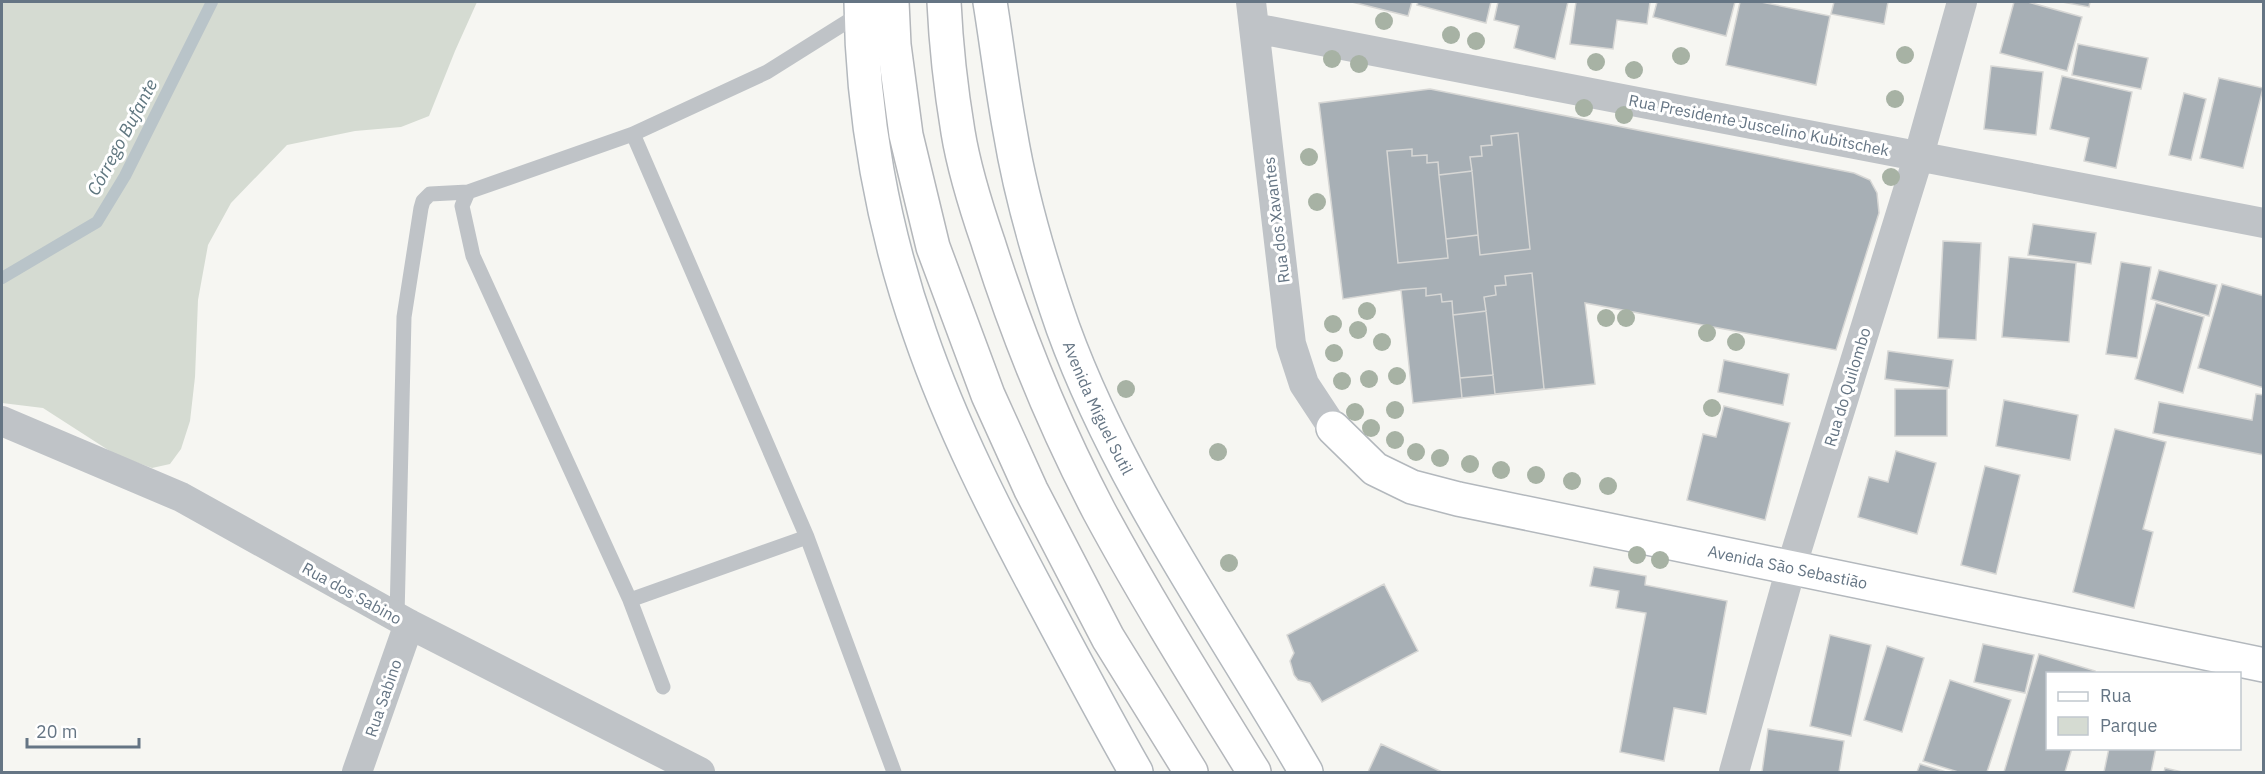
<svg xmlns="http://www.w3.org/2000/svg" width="2265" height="774" font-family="'IBM Plex Sans',sans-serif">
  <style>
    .green { fill: #d5dbd2 }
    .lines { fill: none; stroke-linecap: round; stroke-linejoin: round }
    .stream { stroke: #b9c4c9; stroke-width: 12 }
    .building { fill: #a7afb5; stroke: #d7d7d5; stroke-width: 1.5 }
    .secondary-casing { stroke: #b3b8bd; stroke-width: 36 }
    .highway-casing { stroke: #b4b7bb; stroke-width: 36 }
    .lane { stroke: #bfc3c7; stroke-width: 15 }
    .street { stroke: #bfc3c7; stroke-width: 30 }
    .secondary { stroke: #fff; stroke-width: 33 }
    .highway { stroke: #fff; stroke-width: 33 }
    .tree { fill: #a7b2a4 }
    .labels { text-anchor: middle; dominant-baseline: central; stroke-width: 6; stroke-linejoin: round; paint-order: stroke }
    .street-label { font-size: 16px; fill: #657584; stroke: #fff }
    .water-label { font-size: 18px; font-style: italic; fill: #607780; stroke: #fff }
  </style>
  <rect width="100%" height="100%" fill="#f6f6f2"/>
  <path class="green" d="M 2,2 L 477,2 L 455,51 L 429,116 L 401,127 L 355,131 L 287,145 L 231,203 L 208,245 L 198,300 L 195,377 L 190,421 L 181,449 L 170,464 L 152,468 L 116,455 L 43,408 L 2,403 Z"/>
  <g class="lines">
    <path class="stream" d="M 2,278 L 97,222 L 125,176 L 212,2"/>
  </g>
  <path class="building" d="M 1352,2 L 1412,2 L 1408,16 Z
    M 1418,2 L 1491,2 L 1486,23 L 1417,5 Z
    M 1498,2 L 1568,2 L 1555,59 L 1514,48 L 1519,26 L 1494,20 Z
    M 1576,2 L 1650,2 L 1647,24 L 1617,20 L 1613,49 L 1570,44 Z
    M 1657,2 L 1735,2 L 1726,36 L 1653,17 Z
    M 1740,2 L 1761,2 L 1830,16 L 1816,85 L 1726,65 Z
    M 1834,2 L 1888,2 L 1884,24 L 1831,14 Z
    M 2014,2 L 2028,2 L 2082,17 L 2067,71 L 2000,53 Z
    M 2062,2 L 2090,2 L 2089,7 Z
    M 2078,44 L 2148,58 L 2141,89 L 2072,75 Z
    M 1991,66 L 2043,72 L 2036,135 L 1984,129 Z
    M 2062,76 L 2132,92 L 2116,168 L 2084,161 L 2089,138 L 2050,129 Z
    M 2219,78 L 2263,88 L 2243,168 L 2200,158 Z
    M 1430,89 L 1854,173 L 1870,180 L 1877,193 L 1879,213 L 1836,350 L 1585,303 L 1595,384 L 1413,403 L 1401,290 L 1343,299 L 1319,103 Z
    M 2184,93 L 2206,99 L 2191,160 L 2169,155 Z
    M 1518,133 L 1530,249 L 1480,255 L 1478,235 L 1446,239 L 1448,258 L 1398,263 L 1387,151 L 1412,149 L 1412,156 L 1427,155 L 1427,163 L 1438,162 L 1439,175 L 1472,171 L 1470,157 L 1482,156 L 1481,146 L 1492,145 L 1491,136 Z
    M 1472,171 L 1478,235 L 1446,239 L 1439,175 Z
    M 2033,224 L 2096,233 L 2091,264 L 2028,255 Z
    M 1943,241 L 1981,243 L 1976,340 L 1938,338 Z
    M 2009,257 L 2076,263 L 2069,342 L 2002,337 Z
    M 2121,262 L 2151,267 L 2137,358 L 2106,354 Z
    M 2159,270 L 2217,285 L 2209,316 L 2151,299 Z
    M 1532,273 L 1544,389 L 1495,394 L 1493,375 L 1460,378 L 1462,398 L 1413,403 L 1401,290 L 1426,288 L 1426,296 L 1441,294 L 1442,302 L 1452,301 L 1453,315 L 1486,311 L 1484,297 L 1496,295 L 1495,286 L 1506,285 L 1505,276 Z
    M 2222,284 L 2264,296 L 2264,388 L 2198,368 Z
    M 2156,303 L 2204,317 L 2183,393 L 2135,379 Z
    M 1486,311 L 1493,375 L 1460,378 L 1453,315 Z
    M 1888,351 L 1953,360 L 1949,388 L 1885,379 Z
    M 1724,360 L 1789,374 L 1783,405 L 1718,392 Z
    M 1895,389 L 1947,389 L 1947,436 L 1895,436 Z
    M 2256,394 L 2264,395 L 2264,455 L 2153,433 L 2159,402 L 2252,420 Z
    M 2004,400 L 2078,415 L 2070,460 L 1996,446 Z
    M 1724,406 L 1790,423 L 1765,520 L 1687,500 L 1703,434 L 1716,437 Z
    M 2115,429 L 2166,442 L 2143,529 L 2153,532 L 2134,608 L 2073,592 Z
    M 1896,451 L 1936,463 L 1917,534 L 1858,517 L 1869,477 L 1888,482 Z
    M 1985,466 L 2020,475 L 1996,574 L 1961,565 Z
    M 1594,567 L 1646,576 L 1645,585 L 1727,601 L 1706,714 L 1674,708 L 1664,761 L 1620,752 L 1646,613 L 1616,608 L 1619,591 L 1590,586 Z
    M 1384,584 L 1418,651 L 1322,702 L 1310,683 L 1298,680 L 1294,675 L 1290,661 L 1294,653 L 1287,635 Z
    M 1830,635 L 1871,645 L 1851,736 L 1810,726 Z
    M 1983,644 L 2034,655 L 2025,693 L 1974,682 Z
    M 1887,646 L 1924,658 L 1902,732 L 1864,720 Z
    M 2039,654 L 2095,671 L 2094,674 L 2048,674 L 2048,748 L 2072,748 L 2065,772 L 2004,772 Z
    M 1950,680 L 2011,700 L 1987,772 L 1958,772 L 1923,761 Z
    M 1768,729 L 1844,741 L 1839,772 L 1762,772 Z
    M 1381,744 L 1442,772 L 1368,772 Z
    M 2109,748 L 2156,748 L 2151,772 L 2104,772 Z
    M 1920,764 L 1946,772 L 1917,772 Z
    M 2165,768 L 2182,772 L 2164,772 Z"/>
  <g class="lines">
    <defs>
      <g id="secondary">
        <path d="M 861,2 C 862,114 883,229 920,334 C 952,427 997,515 1043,601 C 1074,659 1104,716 1136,772"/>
        <path id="s1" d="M 990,2 C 997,45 1002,88 1010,131 C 1021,198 1041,265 1063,328 C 1120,485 1223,628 1306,772"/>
        <path id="s2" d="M 1333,428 L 1375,469 L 1412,487 L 1458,499 L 2264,665"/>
      </g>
      <path id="highway" d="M 892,2 L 894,45 L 906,135 L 933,247 L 988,395 L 1031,490 L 1108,638 L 1191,772
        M 944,2 C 946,45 951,90 958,132 C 964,169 976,207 988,242 C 1017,334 1054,425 1099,511 C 1147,600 1201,686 1254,772"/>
    </defs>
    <use href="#secondary" class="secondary-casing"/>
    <use href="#highway" class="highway-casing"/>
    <path class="lane" d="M 633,134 L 807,537 L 894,772
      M 630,600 L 807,537
      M 397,617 L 404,317 L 421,208 L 423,201 L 430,194 L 468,192
      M 663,687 L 630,600 L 473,256 L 462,206 L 468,192 L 633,134 L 767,72 L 861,13"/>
    <path class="street" d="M 1251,2 L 1291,344 L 1304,384 L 1333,428
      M 1254,28 L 2264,223
      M 2,421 L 181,497 L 409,624 L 700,772
      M 357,772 L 409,624
      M 1734,772 L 1791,568 L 1919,155 L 1962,2"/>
    <use href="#secondary" class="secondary"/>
    <use href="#highway" class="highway"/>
  </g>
  <g class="tree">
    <circle cx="1384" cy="21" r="9"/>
    <circle cx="1451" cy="35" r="9"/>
    <circle cx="1476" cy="41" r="9"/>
    <circle cx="1905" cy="55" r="9"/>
    <circle cx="1681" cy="56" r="9"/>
    <circle cx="1332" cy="59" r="9"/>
    <circle cx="1596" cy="62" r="9"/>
    <circle cx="1359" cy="64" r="9"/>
    <circle cx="1634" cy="70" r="9"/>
    <circle cx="1895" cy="99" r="9"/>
    <circle cx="1584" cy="108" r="9"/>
    <circle cx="1624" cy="115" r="9"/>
    <circle cx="1309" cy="157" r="9"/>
    <circle cx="1891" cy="177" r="9"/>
    <circle cx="1317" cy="202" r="9"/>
    <circle cx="1367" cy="311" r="9"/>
    <circle cx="1606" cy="318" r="9"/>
    <circle cx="1626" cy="318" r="9"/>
    <circle cx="1333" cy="324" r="9"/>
    <circle cx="1358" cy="330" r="9"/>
    <circle cx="1707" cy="333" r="9"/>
    <circle cx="1382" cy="342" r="9"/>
    <circle cx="1736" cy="342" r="9"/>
    <circle cx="1334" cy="353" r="9"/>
    <circle cx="1397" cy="376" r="9"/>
    <circle cx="1369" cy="379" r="9"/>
    <circle cx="1342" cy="381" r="9"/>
    <circle cx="1126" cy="389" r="9"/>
    <circle cx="1712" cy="408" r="9"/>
    <circle cx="1395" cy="410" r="9"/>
    <circle cx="1355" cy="412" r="9"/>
    <circle cx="1371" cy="428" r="9"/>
    <circle cx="1395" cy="440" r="9"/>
    <circle cx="1218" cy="452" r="9"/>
    <circle cx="1416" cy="452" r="9"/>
    <circle cx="1440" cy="458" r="9"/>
    <circle cx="1470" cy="464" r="9"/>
    <circle cx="1501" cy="470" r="9"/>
    <circle cx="1536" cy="475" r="9"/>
    <circle cx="1572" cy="481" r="9"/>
    <circle cx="1608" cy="486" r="9"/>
    <circle cx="1637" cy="555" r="9"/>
    <circle cx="1660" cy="560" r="9"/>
    <circle cx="1229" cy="563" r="9"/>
  </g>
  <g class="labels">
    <g class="street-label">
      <text transform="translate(1759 125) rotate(11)">Rua Presidente Juscelino Kubitschek</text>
      <text transform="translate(1276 220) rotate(-97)">Rua dos Xavantes</text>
      <text transform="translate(1847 387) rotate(-73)">Rua do Quilombo</text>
      <text stroke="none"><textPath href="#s1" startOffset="422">Avenida Miguel Sutil</textPath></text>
      <text stroke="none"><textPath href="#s2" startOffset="484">Avenida São Sebastião</textPath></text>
      <text transform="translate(352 593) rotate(29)">Rua dos Sabino</text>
      <text transform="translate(383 698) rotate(-71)">Rua Sabino</text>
    </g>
    <g class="water-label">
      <text transform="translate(122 137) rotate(-62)">Córrego Bufante</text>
    </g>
  </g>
  <rect width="2265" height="774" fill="none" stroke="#657584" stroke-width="6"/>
  <rect x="2046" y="672" width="195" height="78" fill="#ffffff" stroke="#c1c8ce" stroke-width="1.5"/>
  <rect x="2058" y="692" width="30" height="9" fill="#ffffff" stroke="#c1c8ce" stroke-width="1.5"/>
  <text x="2100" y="702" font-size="18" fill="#657584">Rua</text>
  <rect x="2058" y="717" width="30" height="18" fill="#d5dbd2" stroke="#c1c8ce" stroke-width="1.5"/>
  <text x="2100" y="732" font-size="18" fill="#657584">Parque</text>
  <path d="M27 738v9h112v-9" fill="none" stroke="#657584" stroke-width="3"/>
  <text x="36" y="738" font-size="18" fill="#657584" stroke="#ffffff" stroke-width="4.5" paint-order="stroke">20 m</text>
</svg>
